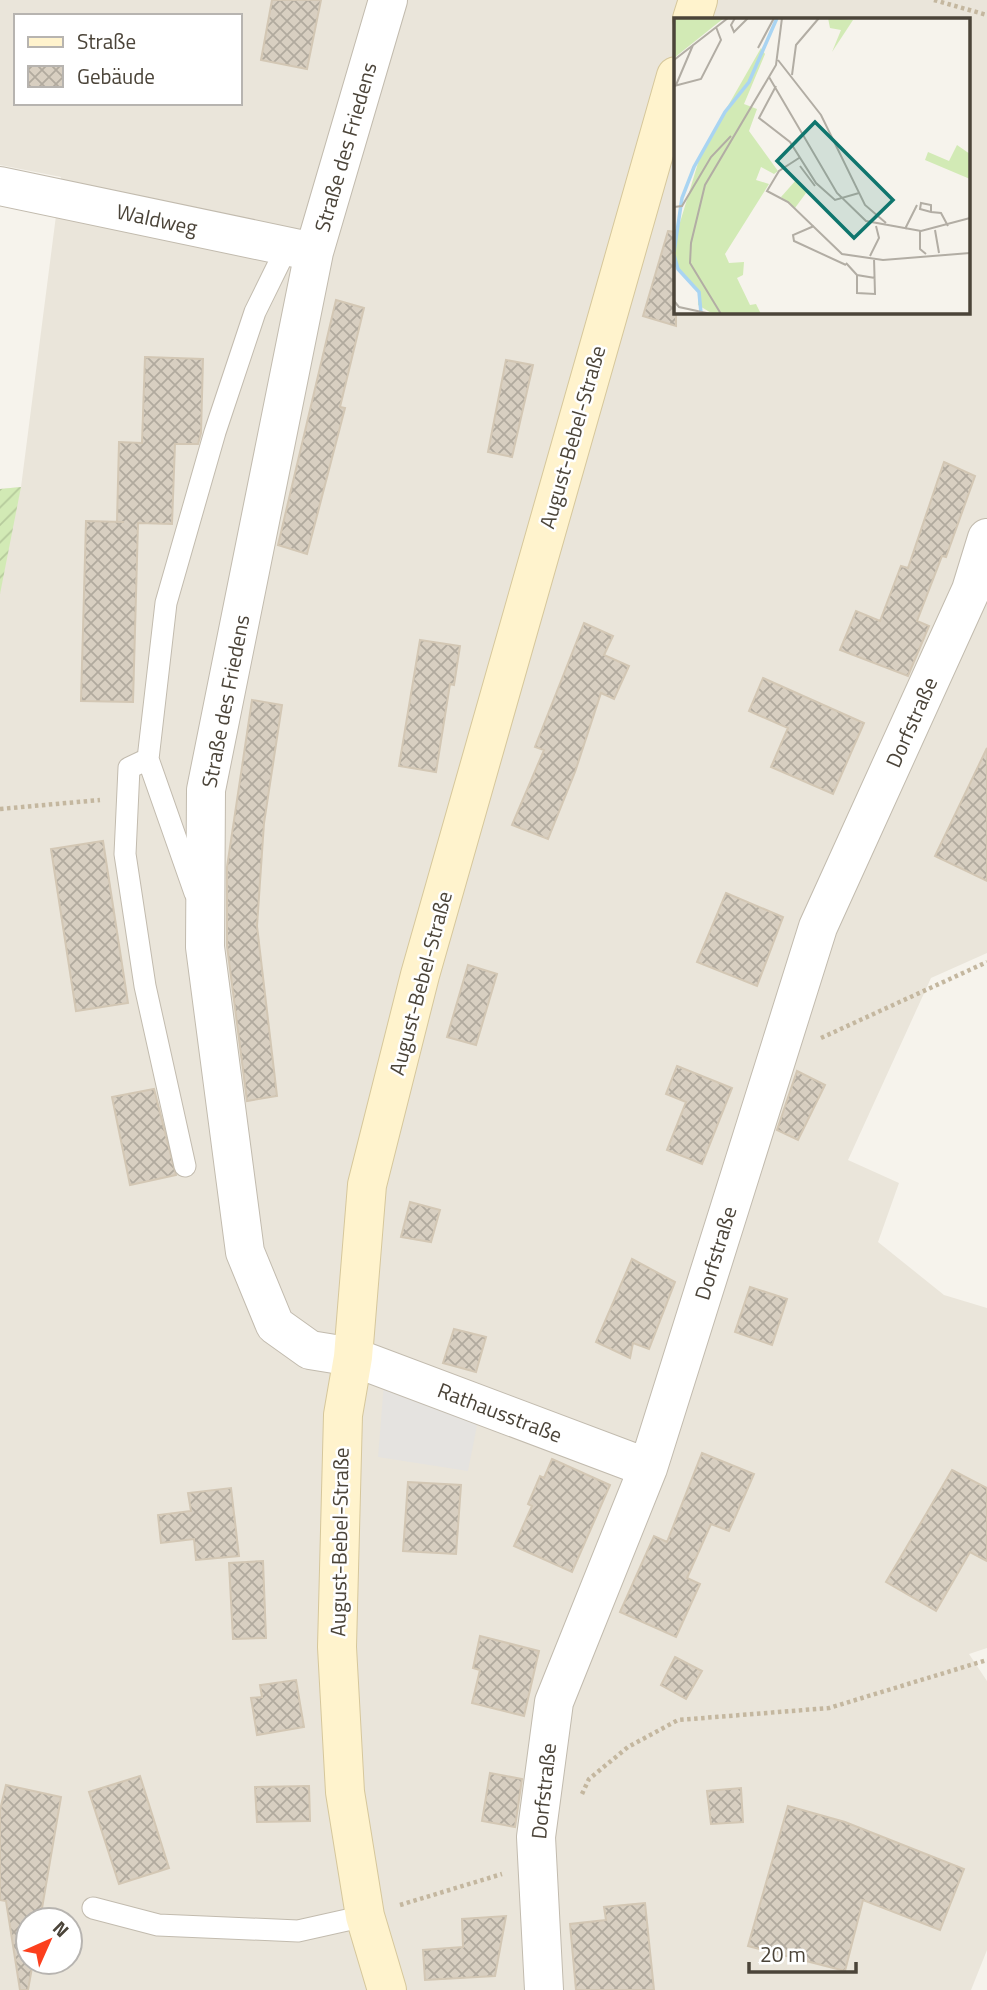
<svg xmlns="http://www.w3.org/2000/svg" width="987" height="1990" font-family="'Titillium Web',sans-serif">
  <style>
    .residential { fill: #eae5da; fill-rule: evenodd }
    .garden { fill: url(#garden-furrows) }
    .parking { fill: #e5e3e0 }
    .building { fill: url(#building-cross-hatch); stroke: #d3c7b4; stroke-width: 2 }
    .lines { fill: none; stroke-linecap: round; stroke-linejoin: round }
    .lane-casing { stroke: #c2bbae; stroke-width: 23 }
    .street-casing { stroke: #c2bbae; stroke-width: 40 }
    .secondary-casing { stroke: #d6c79b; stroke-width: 40 }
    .path { stroke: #c4b79f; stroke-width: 4.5; stroke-dasharray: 3.5 3.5; stroke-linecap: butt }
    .lane { stroke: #fff; stroke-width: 21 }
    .street { stroke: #fff; stroke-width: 38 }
    .secondary { stroke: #fff3cd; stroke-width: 38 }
    .labels { text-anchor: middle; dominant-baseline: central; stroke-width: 5; stroke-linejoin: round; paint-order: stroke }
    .street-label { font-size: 21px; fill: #4b4439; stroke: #fff }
    .inset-river { fill: none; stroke: #a9d4f2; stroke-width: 3.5 }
    .inset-road { fill: none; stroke: #b2ada4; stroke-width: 2 }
    .view { fill: #0f766e; fill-opacity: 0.15; stroke: #0f766e; stroke-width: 3.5 }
    .inset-edge { fill: none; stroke: #4b4439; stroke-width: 3.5 }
  </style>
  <defs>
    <pattern id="garden-furrows" width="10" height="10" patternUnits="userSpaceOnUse" patternTransform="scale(1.75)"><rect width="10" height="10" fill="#d2eab5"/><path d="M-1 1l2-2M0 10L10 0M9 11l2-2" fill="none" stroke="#b6ca9c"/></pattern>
    <pattern id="building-cross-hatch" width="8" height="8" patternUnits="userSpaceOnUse" patternTransform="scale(1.75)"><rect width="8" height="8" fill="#d8cfc1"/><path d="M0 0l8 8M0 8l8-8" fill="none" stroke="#b1aa9e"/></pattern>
  </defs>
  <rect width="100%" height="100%" fill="#f6f3ec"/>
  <path class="residential" d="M 0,0 L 987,0 L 987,953 L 931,978 L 848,1160 L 899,1183 L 878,1242 L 944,1295 L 987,1308 L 987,1648 L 969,1654 L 987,1681 L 987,1950 L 971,1990 L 0,1990 L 0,489 L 21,487 L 61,177 L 0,165 ZM 16,16 L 240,16 L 240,103 L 16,103 ZM 676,19 L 968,19 L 968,312 L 676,312 ZM 28,1920 L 70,1920 L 70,1962 L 28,1962 Z"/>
  <path class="garden" d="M 21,487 L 0,594 L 0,489 Z"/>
  <path class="parking" d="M 385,1370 L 481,1405 L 468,1471 L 378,1457 Z"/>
  <path class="building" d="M 272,0 L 321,0 L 307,69 L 261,60 Z
    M 668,231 L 676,232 L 676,326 L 643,316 Z
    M 336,300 L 364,308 L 340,407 L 345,408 L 307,554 L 278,545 Z
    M 145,357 L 203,359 L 201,433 L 198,444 L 175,444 L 172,524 L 138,523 L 133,702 L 81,701 L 86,521 L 124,522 L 117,522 L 119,442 L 142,443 Z
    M 506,360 L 533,365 L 512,457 L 488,452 Z
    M 944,462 L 975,476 L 946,557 L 942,556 L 917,621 L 929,626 L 908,676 L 840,650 L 856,611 L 880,621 L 901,566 L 908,568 Z
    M 584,623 L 613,636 L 604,655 L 629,666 L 614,699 L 601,693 L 575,772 L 548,839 L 512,825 L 544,750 L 535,747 Z
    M 420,640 L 460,646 L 454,685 L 450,684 L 436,772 L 399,766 Z
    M 763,678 L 864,723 L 833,794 L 771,767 L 788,728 L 749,711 Z
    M 252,700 L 282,705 L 264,823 L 257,926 L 277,1096 L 247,1101 L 227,946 L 227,867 Z
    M 987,748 L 987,881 L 935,856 Z
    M 103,841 L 128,1003 L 76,1011 L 51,849 Z
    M 726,893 L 783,917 L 757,986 L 697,962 Z
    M 468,965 L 497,974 L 476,1045 L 447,1037 Z
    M 677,1066 L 732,1088 L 702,1164 L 667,1150 L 686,1102 L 666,1094 Z
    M 797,1071 L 825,1085 L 798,1140 L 777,1130 Z
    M 154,1089 L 176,1175 L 130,1185 L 112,1097 Z
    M 410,1202 L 440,1210 L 431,1242 L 401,1237 Z
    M 632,1259 L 675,1282 L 649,1349 L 633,1343 L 630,1358 L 596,1342 Z
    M 750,1287 L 787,1299 L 772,1345 L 735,1332 Z
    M 454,1329 L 486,1337 L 476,1372 L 443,1363 Z
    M 702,1453 L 754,1474 L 729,1531 L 711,1524 L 687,1578 L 700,1584 L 676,1637 L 620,1612 L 654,1536 L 667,1542 Z
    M 552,1459 L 610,1485 L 572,1572 L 514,1546 L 532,1506 L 528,1504 L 540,1476 L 544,1478 Z
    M 952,1470 L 987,1488 L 987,1561 L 970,1552 L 936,1611 L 886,1582 Z
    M 408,1482 L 461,1485 L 456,1554 L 403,1551 Z
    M 231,1488 L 239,1556 L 196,1560 L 194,1539 L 161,1543 L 158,1515 L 191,1511 L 188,1493 Z
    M 263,1561 L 266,1638 L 233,1639 L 229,1563 Z
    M 480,1636 L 539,1651 L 524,1716 L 472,1703 L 480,1670 L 473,1668 Z
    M 675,1657 L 702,1671 L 686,1699 L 661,1685 Z
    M 296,1680 L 304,1727 L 257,1735 L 251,1698 L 262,1697 L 260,1685 Z
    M 490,1773 L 522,1779 L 515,1827 L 482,1821 Z
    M 140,1776 L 169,1868 L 119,1884 L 89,1792 Z
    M 6,1785 L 61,1797 L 40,1920 L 28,1920 L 28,1962 L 33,1962 L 28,1990 L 20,1990 L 6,1901 L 0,1900 L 0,1810 Z
    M 309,1786 L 310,1821 L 257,1822 L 255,1787 Z
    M 741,1788 L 743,1822 L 711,1824 L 707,1791 Z
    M 788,1806 L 845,1822 L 964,1869 L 940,1930 L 863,1900 L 845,1971 L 748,1946 Z
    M 645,1903 L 654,1990 L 576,1990 L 570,1924 L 606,1920 L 604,1907 Z
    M 506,1916 L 495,1976 L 425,1980 L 423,1950 L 463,1947 L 462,1919 Z"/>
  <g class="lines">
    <defs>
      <path id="lane" d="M 148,759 L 129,768 L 125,854 L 145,986 L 185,1166
        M 195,893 L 148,759 L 166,603 L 215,432 L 255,312 L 287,247
        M 93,1908 L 158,1925 L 298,1931 L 365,1916"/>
      <path id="street" d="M 388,0 L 314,252 L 206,790 L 205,947 L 245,1252 L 275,1325 L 310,1350 L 353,1357 L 648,1468
        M 0,186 L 314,252
        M 544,1990 L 536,1837 L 554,1702 L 648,1468 L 818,927 L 971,590 L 987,538"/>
      <path id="secondary" d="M 692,19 L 698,0
        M 387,1990 L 365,1916 L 345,1792 L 337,1647 L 343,1415 L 353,1357 L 367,1185 L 420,975 L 676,76"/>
    </defs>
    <use href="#lane" class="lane-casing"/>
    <use href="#street" class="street-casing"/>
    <use href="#secondary" class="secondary-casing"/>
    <path class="path" d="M 934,0 L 987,15
      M 0,809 L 100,800
      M 821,1038 L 987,962
      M 582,1794 L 589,1779 L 628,1747 L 678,1720 L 829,1708 L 987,1660
      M 400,1905 L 502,1874"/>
    <use href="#lane" class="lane"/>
    <use href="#street" class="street"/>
    <use href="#secondary" class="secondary"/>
  </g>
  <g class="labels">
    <g class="street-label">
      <text transform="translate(345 147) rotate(-74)">Straße des Friedens</text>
      <text transform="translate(157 219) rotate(12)">Waldweg</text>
      <text transform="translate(572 437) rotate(-74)">August-Bebel-Straße</text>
      <text transform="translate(225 701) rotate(-79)">Straße des Friedens</text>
      <text transform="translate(911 722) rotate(-66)">Dorfstraße</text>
      <text transform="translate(420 983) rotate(-75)">August-Bebel-Straße</text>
      <text transform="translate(715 1253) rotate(-73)">Dorfstraße</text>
      <text transform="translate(500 1412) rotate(21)">Rathausstraße</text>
      <text transform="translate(339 1542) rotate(-89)">August-Bebel-Straße</text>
      <text transform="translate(543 1791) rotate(-84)">Dorfstraße</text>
    </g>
  </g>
  <g transform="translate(674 18)">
    <rect width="296" height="296" fill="#f6f3ec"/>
    <path d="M 0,0 L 50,0 L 0,40 ZM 154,0 L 179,2 L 158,34 L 167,12 L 156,10 ZM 87,30 L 91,36 L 70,86 L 83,91 L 75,113 L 104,153 L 100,156 L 87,149 L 82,162 L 95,166 L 51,236 L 55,245 L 70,244 L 69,257 L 63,260 L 76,287 L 82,286 L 87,296 L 39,296 L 24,287 L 24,274 L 0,247 L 0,211 L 4,211 L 27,135 ZM 283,127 L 296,136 L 296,161 L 251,142 L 254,134 L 275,143 Z" fill="#d2eab5"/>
    <path d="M 123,161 L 132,175 L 121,190 L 107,179 Z" fill="#d2eab5"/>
    <path class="inset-river" d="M 0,234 L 8,180 L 20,149 L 51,94 L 75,64 L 103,0M 0,237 L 4,251 L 25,274 L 27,295"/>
    <path class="inset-road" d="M 61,0 L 57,7 L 60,14 L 74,0M 84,30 L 100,0M 0,42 L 54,0M 104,42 L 147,97 L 191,187 L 212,205M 118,57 L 122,27 L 145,0M 95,59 L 163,175 L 192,203 L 247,213 L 296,200M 2,67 L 19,27M 0,68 L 27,61 L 47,22 L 42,9M 102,68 L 85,100 L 116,124 L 142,165 L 161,182 L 185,175M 125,140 L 105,153 L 93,173 L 114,184 L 168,236 L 209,242 L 296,235M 126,148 L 141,168M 0,189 L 8,188 L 37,139 L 57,118M 257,194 L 257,187 L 247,185 L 246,191 L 257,194 L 267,195 L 274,208M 140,208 L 119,217 L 120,223 L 172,247M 231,211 L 243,187M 261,212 L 265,235M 246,213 L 246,231 L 252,236M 196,238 L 205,220 L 202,208M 172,245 L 183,257 L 201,260M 183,257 L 183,275 L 201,276 L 200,240M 0,283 L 5,289 L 37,296M 47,296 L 16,245 L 17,225 L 31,167 L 102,47 L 108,0"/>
    <path class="view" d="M 141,104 L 219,182 L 180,220 L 103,143 Z"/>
    <rect width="296" height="296" class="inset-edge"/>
  </g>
  <rect x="14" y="14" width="228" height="91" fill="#ffffff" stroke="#b7b4b0" stroke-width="2"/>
  <rect x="28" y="37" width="35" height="10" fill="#fff3cd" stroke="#b7b4b0" stroke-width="2"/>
  <text x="77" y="49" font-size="21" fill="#4b4439">Straße</text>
  <rect x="28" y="66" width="35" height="21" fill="url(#building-cross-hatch)" stroke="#b7b4b0" stroke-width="2"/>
  <text x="77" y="84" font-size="21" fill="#4b4439">Gebäude</text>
  <g transform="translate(49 1941) rotate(45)"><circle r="33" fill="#ffffff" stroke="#b7b4b0" stroke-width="2"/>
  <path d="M0-5L12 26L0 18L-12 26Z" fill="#fc3f1d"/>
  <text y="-10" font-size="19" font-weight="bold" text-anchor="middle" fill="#4b4439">N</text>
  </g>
  <path d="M749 1962v10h107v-10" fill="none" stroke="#4b4439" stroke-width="3.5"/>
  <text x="760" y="1962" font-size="21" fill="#4b4439" stroke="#ffffff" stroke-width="5" paint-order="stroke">20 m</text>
</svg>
